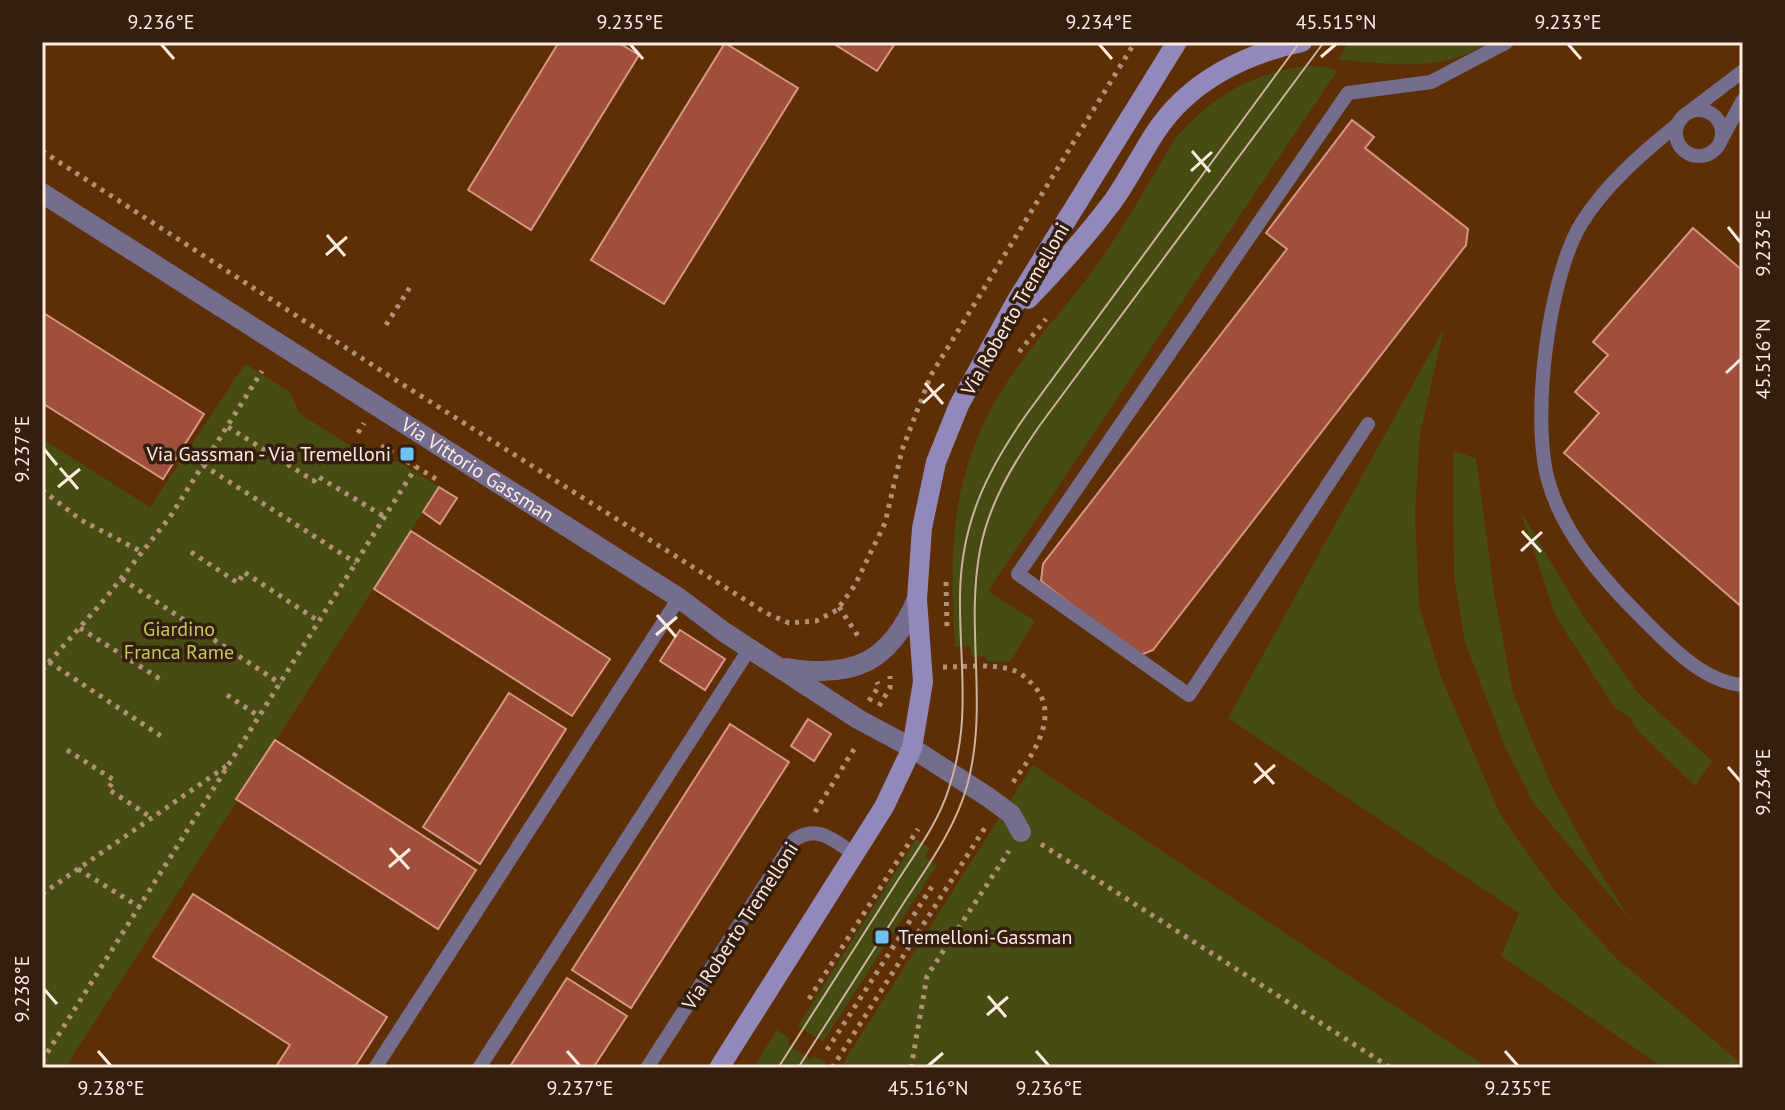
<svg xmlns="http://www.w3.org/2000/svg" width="1785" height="1110" font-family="'PT Sans',sans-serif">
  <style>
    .green { fill: #474c13 }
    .building { fill: #9f4f3c; stroke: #d89685; stroke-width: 2 }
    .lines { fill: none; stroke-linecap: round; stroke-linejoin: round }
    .path { stroke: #b09076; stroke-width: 5; stroke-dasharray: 4 6; stroke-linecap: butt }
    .lane { stroke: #746d8d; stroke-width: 14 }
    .street { stroke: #746d8d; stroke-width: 20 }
    .secondary { stroke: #9388ba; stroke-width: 20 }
    .tram { stroke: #cdb29d; stroke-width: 2 }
    .ticks { fill: none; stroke: #fdebdf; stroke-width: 3 }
    .poi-dot { fill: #6cc3f2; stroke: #331e0f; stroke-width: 3 }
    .labels { text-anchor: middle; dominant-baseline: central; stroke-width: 7; stroke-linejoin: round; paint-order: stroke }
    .street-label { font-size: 20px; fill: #fdebdf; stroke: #331e0f }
    .poi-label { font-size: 20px; fill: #fdebdf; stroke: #331e0f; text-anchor: end }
    .park-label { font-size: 20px; fill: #c1cd5a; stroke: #331e0f }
    .neatline { fill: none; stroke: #fdebdf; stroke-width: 3 }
    .ticks-label { font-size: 20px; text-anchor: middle; fill: #fdebdf }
  </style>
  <rect width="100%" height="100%" fill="#5e2e05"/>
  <path class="green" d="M 1359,42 L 1489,42 C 1440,74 1393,63 1338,60 L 1348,44 Z
    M 1306,66 L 1325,67 L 1337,71 L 988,591 L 1035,621 L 1010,662 L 987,661 L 985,656 L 972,657 L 970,646 L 955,647 C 951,581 949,518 971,455 C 995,382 1049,329 1094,269 C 1123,229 1149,183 1174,140 C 1208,99 1252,72 1306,66 Z
    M 1444,328 L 1420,434 L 1415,514 L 1419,605 L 1441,677 L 1501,816 L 1554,890 L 1615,957 L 1743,1065 L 1743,1068 L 1664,1068 L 1501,956 L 1519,913 L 1228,718 Z
    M 245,364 L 290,392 L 299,413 L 375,462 L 398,461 L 439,487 L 65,1068 L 42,1068 L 42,439 L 150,507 Z
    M 1453,451 L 1476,458 L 1494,592 L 1513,693 L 1551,785 L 1595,864 L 1632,922 L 1533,802 L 1505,747 L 1465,642 L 1454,576 Z
    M 1520,510 L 1582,614 L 1638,693 L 1712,761 L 1695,786 L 1636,729 L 1631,718 L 1615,708 L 1556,617 Z
    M 1033,765 L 1488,1068 L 840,1068 Z
    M 916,839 L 930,848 L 925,857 L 937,865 L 823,1042 L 798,1026 Z
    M 777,1030 L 790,1039 L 788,1044 L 811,1059 L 814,1056 L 826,1062 L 822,1068 L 753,1068 Z"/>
  <path class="building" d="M 559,42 L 617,42 L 639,55 L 531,230 L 468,190 Z
    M 831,42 L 896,42 L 877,71 Z
    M 725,43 L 798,88 L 664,304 L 591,260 Z
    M 1352,120 L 1374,137 L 1365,148 L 1468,229 L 1466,245 L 1153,650 L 1138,656 L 1041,581 L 1043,564 L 1287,249 L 1266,233 Z
    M 1693,228 L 1743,271 L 1743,608 L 1564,453 L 1599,413 L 1575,392 L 1608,355 L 1593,342 Z
    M 42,312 L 204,414 L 163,479 L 42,403 Z
    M 439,487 L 457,498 L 440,524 L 423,512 Z
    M 411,531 L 610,659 L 572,716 L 374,589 Z
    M 680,630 L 725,659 L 705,690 L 660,661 Z
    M 509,693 L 566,729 L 480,864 L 423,827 Z
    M 808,719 L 831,734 L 814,761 L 791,746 Z
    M 730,724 L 789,762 L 631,1008 L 572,970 Z
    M 275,740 L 476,870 L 438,929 L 236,799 Z
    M 193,894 L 387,1017 L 354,1068 L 275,1068 L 290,1045 L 153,957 Z
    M 567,978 L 627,1016 L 593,1068 L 509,1068 Z"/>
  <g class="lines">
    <path class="path" d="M 42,151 L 394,379 L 766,613 L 789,623 L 816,621 L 837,610 L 855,585 L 885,523 L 902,450 L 931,375 L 1135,42
      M 386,325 L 412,284
      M 1019,352 L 1046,319
      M 228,427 L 314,481 L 317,476 L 385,517
      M 358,433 L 364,423
      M 381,446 L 438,480
      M 203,465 L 356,563
      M 42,490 L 81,520 L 144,553
      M 191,552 L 238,583 L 244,572 L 320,622
      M 122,579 L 281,684
      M 946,582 L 947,628
      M 839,607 L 860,639
      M 80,628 L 160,679
      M 49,662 L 164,738
      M 943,667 C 964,667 985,664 1005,668 C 1018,670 1027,678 1035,687 C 1062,719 1028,760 1010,787
      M 42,670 L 104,600 L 170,517 L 262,371
      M 227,695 L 260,717
      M 869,701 L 879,686 L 877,682
      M 879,706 L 890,688 L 890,676
      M 67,750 L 114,780 L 108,789 L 152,818
      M 815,812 L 856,746
      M 1041,844 L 1391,1068
      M 78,869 L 141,908
      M 42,894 L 228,765
      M 809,999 L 918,829
      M 827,1050 L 933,885
      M 42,1061 L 416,467
      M 832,1068 L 986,826
      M 911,1068 L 927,976 L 1009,851"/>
    <path class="lane" d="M1676 133a23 23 0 1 1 46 0a23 23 0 1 1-46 0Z
      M 1689,112 L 1743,71
      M 1678,124 C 1642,153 1605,185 1581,224 C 1548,279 1531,418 1548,480 C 1562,532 1602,578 1639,615 C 1667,643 1702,682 1743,685
      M 1721,140 L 1743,100
      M 1368,424 L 1189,695 L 1018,574 L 1348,93 L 1431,82 L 1507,42
      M 375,1068 L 679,598
      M 479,1068 L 750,648
      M 647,1068 L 794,840 C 817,824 834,840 854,854"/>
    <g class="street">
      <path id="s1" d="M 42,193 L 679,598 L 724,632 L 858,719 L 912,748 L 988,797 L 1011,814 L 1021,832"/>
      <path d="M 787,668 C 854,679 890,662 917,599"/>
    </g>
    <path class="secondary" d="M 1028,299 C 1058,268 1087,236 1113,201 C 1128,180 1140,156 1155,133 C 1188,82 1244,54 1302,42
      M 719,1068 L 884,807 L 912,748 L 923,682 L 917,599 L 922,528 L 936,462 L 959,405 L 1017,300 L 1177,42"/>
    <path class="tram" d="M 778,1068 C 816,1008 855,948 893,888 C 913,856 938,824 949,788 C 972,718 959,665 960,595 C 961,524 986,472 1026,415 L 1300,42
      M 798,1068 C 833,1013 868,958 903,904 C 927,867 955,829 967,786 C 989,706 965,630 980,550 C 989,503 1013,464 1040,425 L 1324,42"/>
  </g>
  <path class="ticks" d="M 161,44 L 174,59M 630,44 L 643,59M 1099,44 L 1112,59M 1568,44 L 1581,59M 1321,57 L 1336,44M 1192,151 L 1210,172M 1191,171 L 1212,152M 1728,227 L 1741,243M 327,235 L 345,256M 326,255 L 347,237M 1726,373 L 1741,359M 925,383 L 943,404M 923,403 L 944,384M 44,449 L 57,465M 60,468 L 78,489M 58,487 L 80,469M 1522,531 L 1541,552M 1521,551 L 1542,532M 657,615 L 676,637M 656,635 L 677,617M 1255,763 L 1274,784M 1728,767 L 1741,782M 1254,783 L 1275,765M 390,848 L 409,869M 389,867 L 410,849M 44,989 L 57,1004M 988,996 L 1006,1017M 987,1015 L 1008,997M 98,1051 L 111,1066M 567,1051 L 580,1066M 1036,1051 L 1049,1066M 1505,1051 L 1518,1066M 928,1066 L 943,1053"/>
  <g class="poi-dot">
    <rect x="399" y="446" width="16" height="16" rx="4"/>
    <rect x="874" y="929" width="16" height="16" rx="4"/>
  </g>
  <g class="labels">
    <g class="street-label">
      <text transform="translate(1015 309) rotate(-60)">Via Roberto Tremelloni</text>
      <text stroke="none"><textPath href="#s1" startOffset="516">Via Vittorio Gassman</textPath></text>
      <text transform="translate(740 926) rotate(-57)">Via Roberto Tremelloni</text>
    </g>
    <g class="poi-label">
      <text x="391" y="454">Via Gassman - Via Tremelloni</text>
      <text x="898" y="937" text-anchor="start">Tremelloni-Gassman</text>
    </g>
    <g class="park-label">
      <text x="179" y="629">Giardino<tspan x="179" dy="23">Franca Rame</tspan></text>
    </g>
  </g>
  <rect width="1785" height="1110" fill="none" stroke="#331e0f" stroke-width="88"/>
  <rect x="44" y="44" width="1697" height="1022" class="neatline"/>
  <g class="ticks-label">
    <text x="161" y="29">9.236°E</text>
    <text x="630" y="29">9.235°E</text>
    <text x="1099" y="29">9.234°E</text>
    <text x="1336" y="29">45.515°N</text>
    <text x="1568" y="29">9.233°E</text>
    <text transform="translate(1763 243) rotate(-90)" y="7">9.233°E</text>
    <text transform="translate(1763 359) rotate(-90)" y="7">45.516°N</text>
    <text transform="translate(22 449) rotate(-90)" y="7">9.237°E</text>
    <text transform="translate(1763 782) rotate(-90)" y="7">9.234°E</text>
    <text transform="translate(22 989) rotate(-90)" y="7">9.238°E</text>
    <text x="111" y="1095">9.238°E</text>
    <text x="580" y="1095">9.237°E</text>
    <text x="928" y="1095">45.516°N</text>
    <text x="1049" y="1095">9.236°E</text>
    <text x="1518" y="1095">9.235°E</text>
  </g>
</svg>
